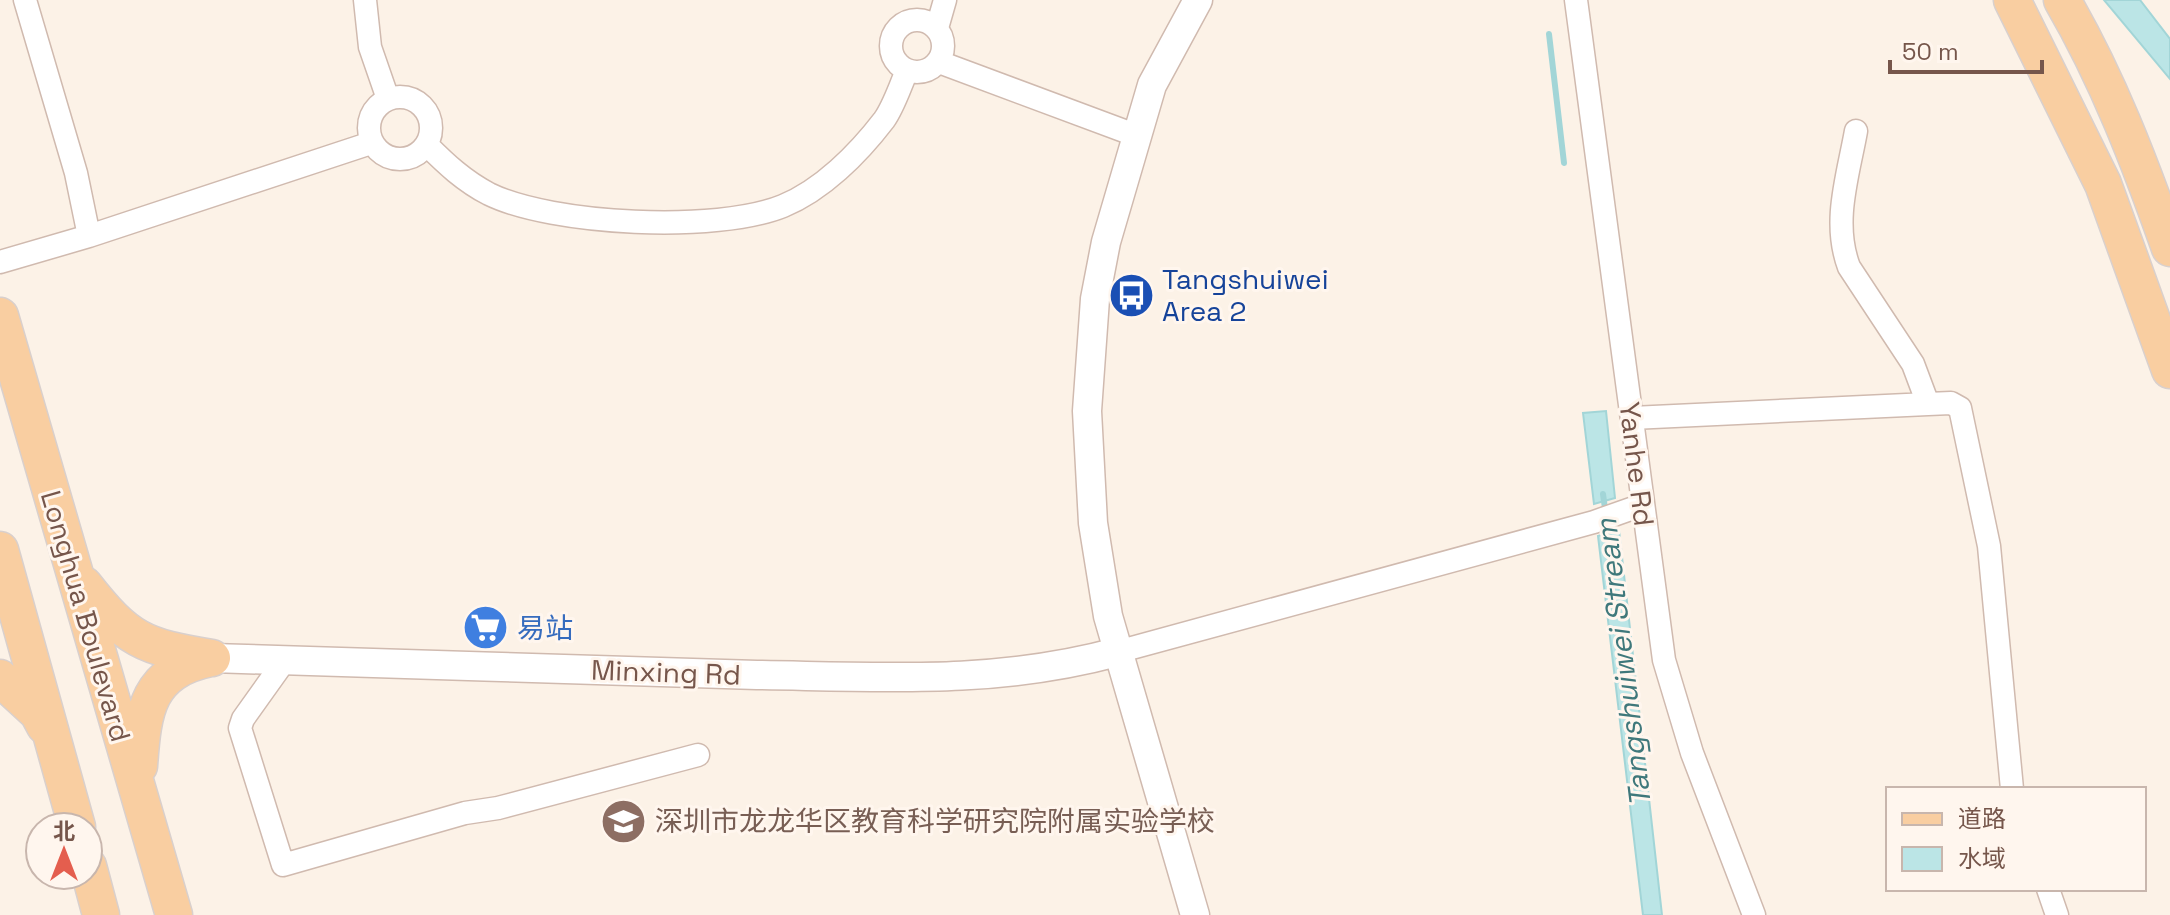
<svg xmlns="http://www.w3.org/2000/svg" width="2170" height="915" font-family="'Space Grotesk','Noto Sans SC',sans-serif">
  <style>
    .water { fill: #bbe5e6; stroke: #a2d5d7; stroke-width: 2 }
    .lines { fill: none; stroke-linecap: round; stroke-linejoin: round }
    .stream { stroke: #a2d5d7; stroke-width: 6 }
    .minor-casing { stroke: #d0baaf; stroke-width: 25 }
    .tertiary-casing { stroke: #d0baaf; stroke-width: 31 }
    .primary-casing { stroke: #d9d0cd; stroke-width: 39 }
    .minor { stroke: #fff; stroke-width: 22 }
    .tertiary { stroke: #fff; stroke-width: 28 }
    .primary { stroke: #f9cea1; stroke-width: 36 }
    .labels { text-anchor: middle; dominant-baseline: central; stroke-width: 6; stroke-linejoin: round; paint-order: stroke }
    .transit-label { font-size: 28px; fill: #164399; stroke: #fff6ee; text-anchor: start }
    .street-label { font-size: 28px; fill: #76564b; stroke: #fff6ee }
    .shop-label { font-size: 28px; fill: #366cbe; stroke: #fff6ee; text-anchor: start }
    .education-label { font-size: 28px; fill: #785e54; stroke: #fff6ee; text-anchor: start }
    .water-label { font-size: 30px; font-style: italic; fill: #3f787b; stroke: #fff6ee }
  </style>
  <rect width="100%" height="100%" fill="#fcf2e7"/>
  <path class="water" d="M 2104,0 L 2140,0 L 2170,39 L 2170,79 Z
    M 1606,411 L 1615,498 L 1594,504 L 1583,413 Z
    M 1619,530 L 1662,915 L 1643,915 L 1598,536 Z"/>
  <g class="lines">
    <path class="stream" d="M 1549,34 L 1564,163
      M 1603,494 L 1609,538"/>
    <defs>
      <path id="minor" d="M 25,0 L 76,173 L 89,236
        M 365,0 L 370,47 L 388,99
        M 1576,0 L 1664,660 L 1692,753 L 1754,915
        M891 46a26 26 0 1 1 52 0a26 26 0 1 1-52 0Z
        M 937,28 L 945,0
        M 939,62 L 1135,135
        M369 128a31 31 0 1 1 62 0a31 31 0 1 1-62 0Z
        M 1856,131 C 1848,176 1832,222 1849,267 L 1913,364 L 1928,404
        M 427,145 C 446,164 464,181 489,194 C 552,225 717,233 783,206 C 822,190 858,154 884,120 C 894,106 900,86 907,71
        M 0,262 L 89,236 L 371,143
        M 1632,418 L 1928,404 L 1951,403 L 1960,408 L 1989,546 L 2012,789
        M 1117,652 L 1594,522 L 1642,505
        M 285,660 L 243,719 L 240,728 L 283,865 L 465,813 L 498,808 L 698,755
        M 2048,889 L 2057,915"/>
      <path id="tertiary" d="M 212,658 C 394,662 575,671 757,675 C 882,677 995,685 1117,652
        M 1195,915 L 1108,616 L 1093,523 L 1087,411 L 1095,299 L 1106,242 L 1152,85 L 1198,0"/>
      <path id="primary" d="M 2012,0 L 2103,184 L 2170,370
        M 2062,0 C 2108,79 2140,163 2170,248
        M 0,316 L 174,915
        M 0,550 L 77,827
        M 84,585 C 127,640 143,647 212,658
        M 0,678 L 38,713 L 45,726
        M 139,766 C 143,710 147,671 211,658
        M 88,866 L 101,915"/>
    </defs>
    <use href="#minor" class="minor-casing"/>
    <use href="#tertiary" class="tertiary-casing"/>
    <use href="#primary" class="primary-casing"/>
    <use href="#minor" class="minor"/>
    <use href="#tertiary" class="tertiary"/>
    <use href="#primary" class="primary"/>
  </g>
  <defs>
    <symbol id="bus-disc" viewBox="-11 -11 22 22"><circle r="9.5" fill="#1a4fb4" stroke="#fff6ee"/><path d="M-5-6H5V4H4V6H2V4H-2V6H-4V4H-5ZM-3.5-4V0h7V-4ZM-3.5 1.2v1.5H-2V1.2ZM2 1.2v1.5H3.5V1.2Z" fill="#fff"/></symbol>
    <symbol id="supermarket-disc" viewBox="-11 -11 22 22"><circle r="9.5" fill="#3f7fe0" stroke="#fff6ee"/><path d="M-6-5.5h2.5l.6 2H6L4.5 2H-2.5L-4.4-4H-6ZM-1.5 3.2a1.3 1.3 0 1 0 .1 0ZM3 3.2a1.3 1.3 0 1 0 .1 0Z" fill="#fff"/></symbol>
    <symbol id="school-disc" viewBox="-11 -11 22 22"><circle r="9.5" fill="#8d6e63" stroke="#fff6ee"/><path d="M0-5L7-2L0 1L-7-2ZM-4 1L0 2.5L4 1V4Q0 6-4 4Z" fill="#fff"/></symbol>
  </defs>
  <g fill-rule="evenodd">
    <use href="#bus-disc" x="1106" y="270" width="51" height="51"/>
    <use href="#supermarket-disc" x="460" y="602" width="51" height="51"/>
    <use href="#school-disc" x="598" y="796" width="51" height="51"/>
  </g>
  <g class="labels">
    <g class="transit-label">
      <text x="1162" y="279">Tangshuiwei<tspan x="1162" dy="32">Area 2</tspan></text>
    </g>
    <g class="street-label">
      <text transform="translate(1637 464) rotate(83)">Yanhe Rd</text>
      <text transform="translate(86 616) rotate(74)">Longhua Boulevard</text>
      <text transform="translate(666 672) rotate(2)">Minxing Rd</text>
    </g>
    <g class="shop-label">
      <text x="517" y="628">易站</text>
    </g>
    <g class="education-label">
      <text x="655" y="821">深圳市龙龙华区教育科学研究院附属实验学校</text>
    </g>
    <g class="water-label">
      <text transform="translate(1623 663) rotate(-97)">Tangshuiwei Stream</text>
    </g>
  </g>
  <rect x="1886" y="787" width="260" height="104" fill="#fff6ee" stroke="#c8b6ad" stroke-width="2"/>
  <rect x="1902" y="813" width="40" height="12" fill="#f9cea1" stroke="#c8b6ad" stroke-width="2"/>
  <text x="1958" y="827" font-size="24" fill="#76564b">道路</text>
  <rect x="1902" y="847" width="40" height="24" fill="#bbe5e6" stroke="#c8b6ad" stroke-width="2"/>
  <text x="1958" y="867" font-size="24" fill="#76564b">水域</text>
  <g transform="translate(64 851)"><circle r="38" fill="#fff6ee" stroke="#c8b6ad" stroke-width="2"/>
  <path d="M0-6L14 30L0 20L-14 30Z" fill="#e45e4e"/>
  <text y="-12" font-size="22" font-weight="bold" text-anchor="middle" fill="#76564b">北</text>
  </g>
  <path d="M1890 60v12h152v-12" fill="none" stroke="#76564b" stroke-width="4"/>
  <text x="1902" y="60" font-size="24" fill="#76564b" stroke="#fff6ee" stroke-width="6" paint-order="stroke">50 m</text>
</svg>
